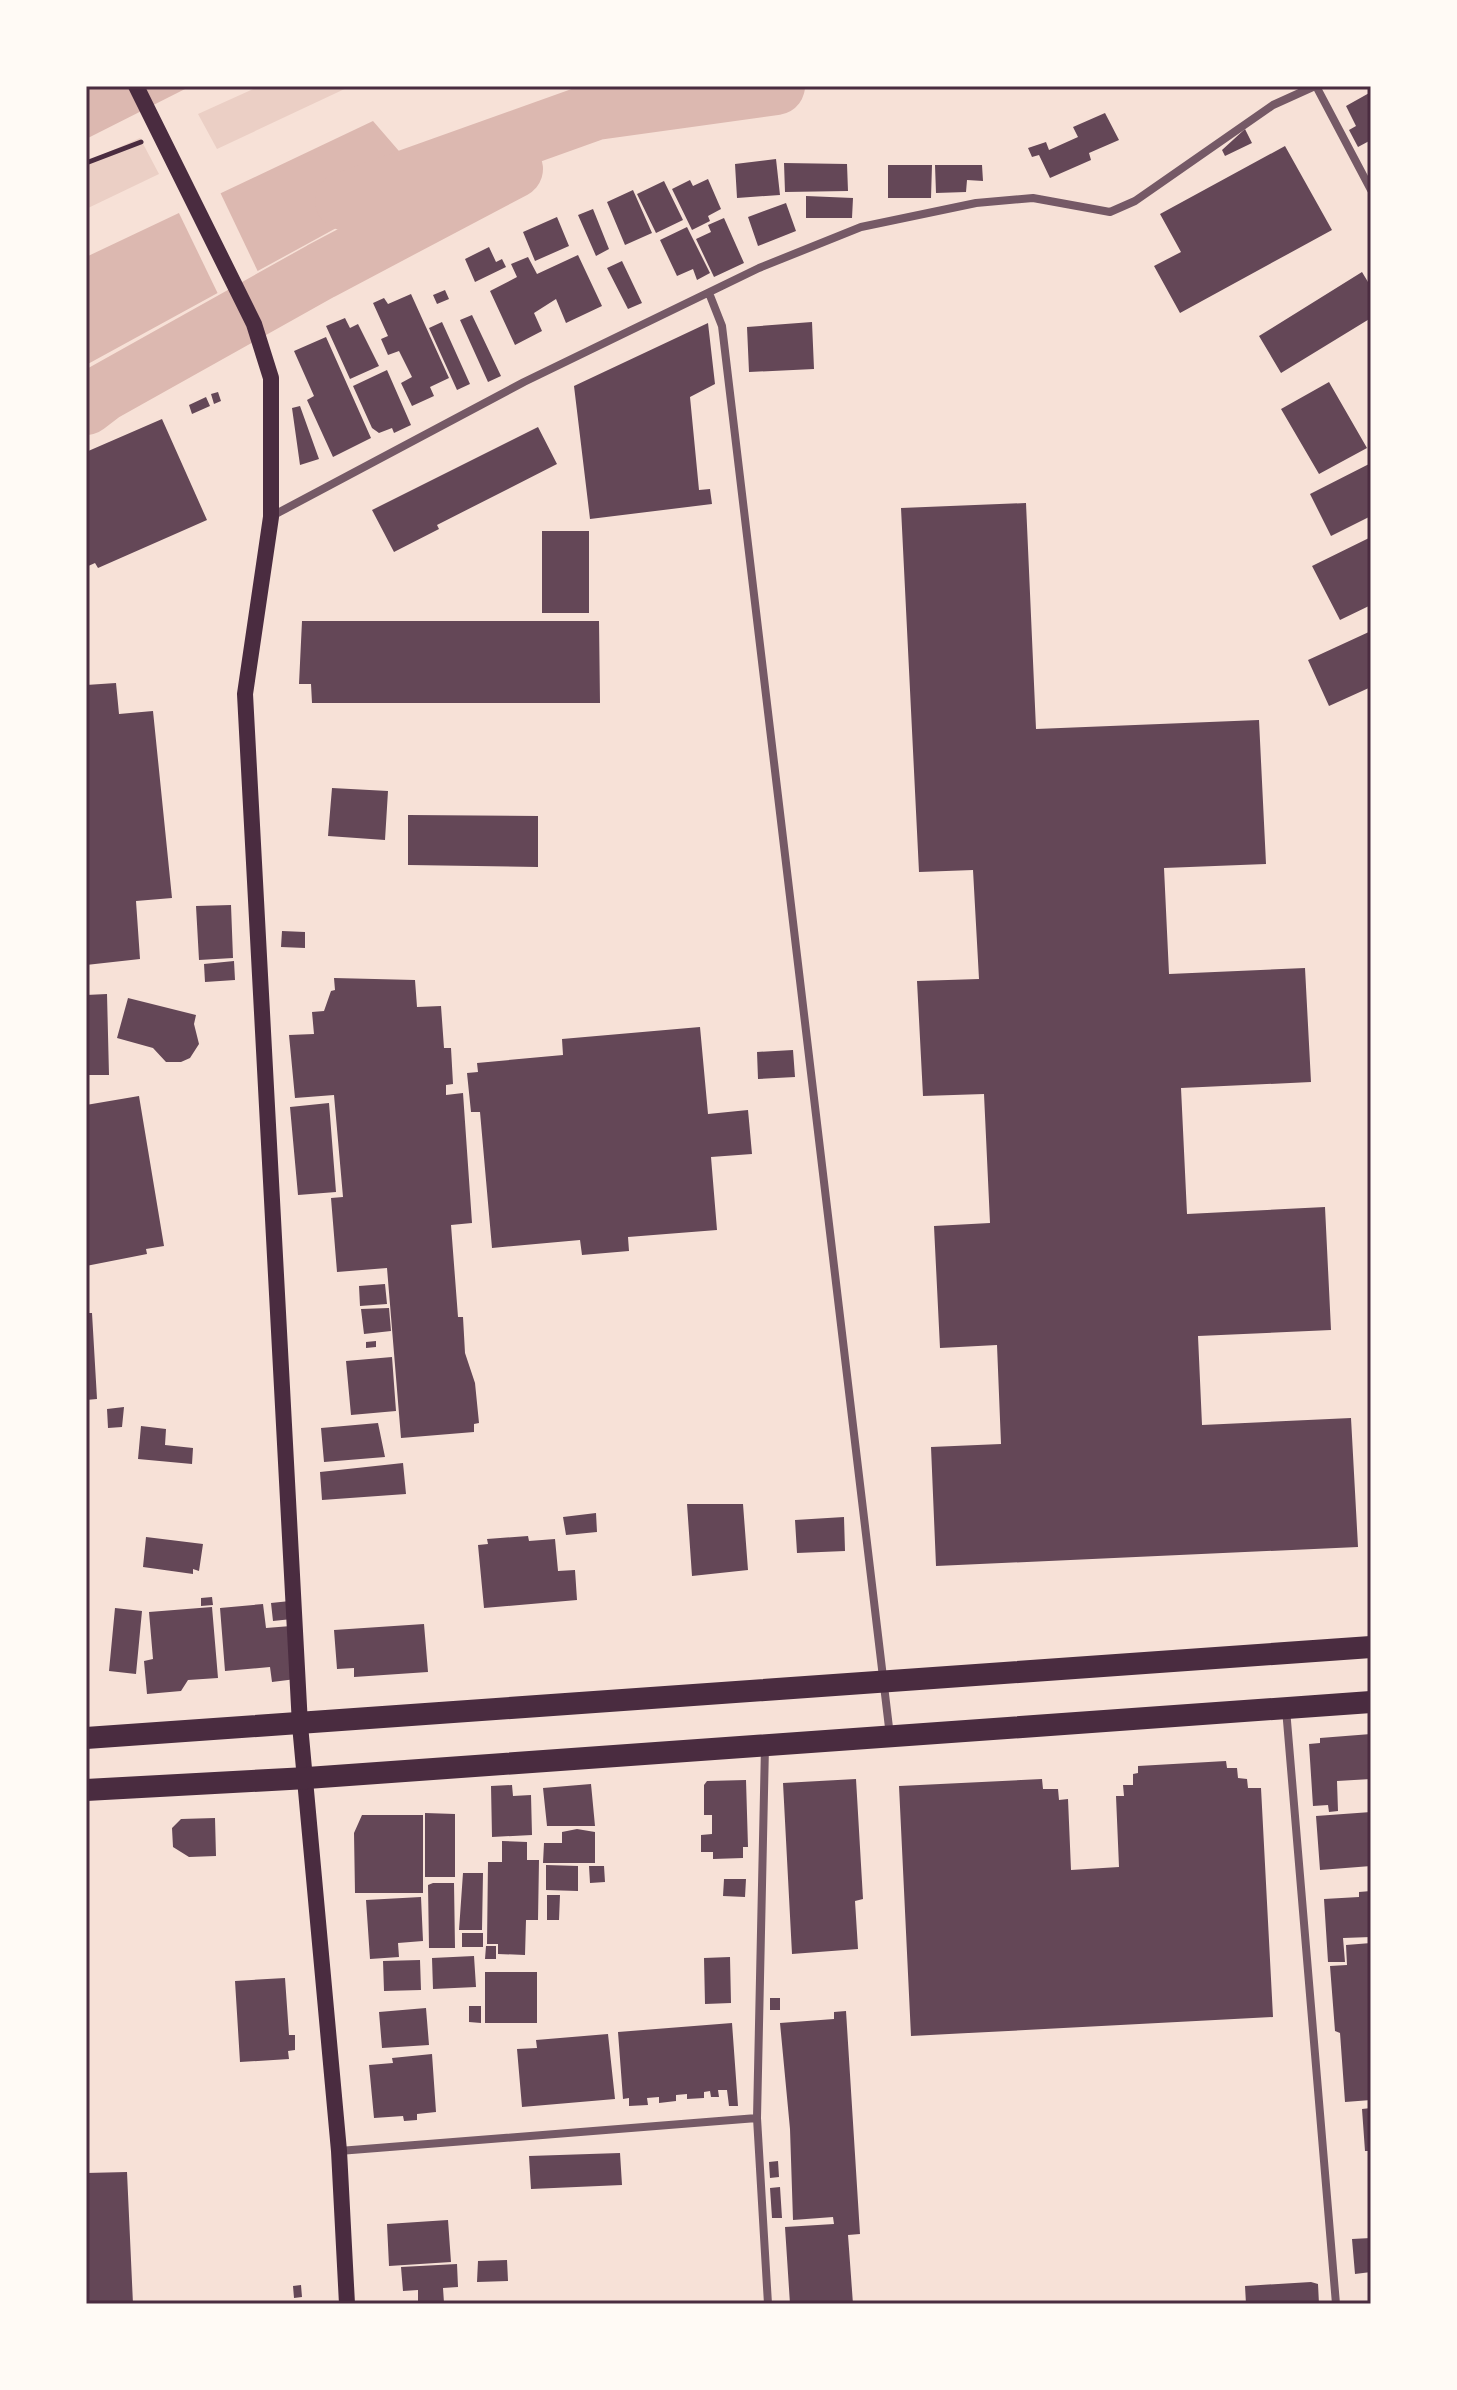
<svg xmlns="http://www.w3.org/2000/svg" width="1457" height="2390" font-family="Mulish,sans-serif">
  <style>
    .green { fill: #ebcfc5 }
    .water { fill: #dcb8b0 }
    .pier { fill: #f7e1d7 }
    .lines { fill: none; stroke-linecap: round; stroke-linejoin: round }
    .river { stroke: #dcb8b0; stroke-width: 58 }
    .building { fill: #644757 }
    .path { stroke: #4a2c40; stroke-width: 5 }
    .minor { stroke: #755966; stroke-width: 8 }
    .secondary { stroke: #4a2c40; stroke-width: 16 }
    .trunk { stroke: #4a2c40; stroke-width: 22 }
    .neatline { fill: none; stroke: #4a2c40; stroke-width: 3 }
  </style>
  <rect width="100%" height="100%" fill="#f7e1d7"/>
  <path class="green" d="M 260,86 L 351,86 L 217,149 L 198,114 Z
    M 140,138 L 159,174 L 86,209 L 86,162 Z"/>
  <path class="water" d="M 86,86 L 191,86 L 86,139 Z
    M 373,121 L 424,180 L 86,365 L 86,257 Z"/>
  <path class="pier" d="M 219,190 L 260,276 L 220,298 L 177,209 Z"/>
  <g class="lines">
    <path class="river" d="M 344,201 L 596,111 L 776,86
      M 86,406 L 103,393 L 321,271 L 514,169"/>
  </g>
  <path class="building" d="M 1371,92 L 1371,140 L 1358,147 L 1349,130 L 1356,126 L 1346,106 Z
    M 1105,113 L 1119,140 L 1089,153 L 1091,160 L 1050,178 L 1039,155 L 1032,157 L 1028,148 L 1046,142 L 1049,150 L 1078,137 L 1073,127 Z
    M 1245,129 L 1252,143 L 1225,156 L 1222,150 Z
    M 1285,146 L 1332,230 L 1180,313 L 1154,266 L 1181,252 L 1160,214 Z
    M 776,159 L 780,195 L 737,198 L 735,164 Z
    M 784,163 L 847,164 L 848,191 L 785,192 Z
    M 888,165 L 932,165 L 931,198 L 888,198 Z
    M 935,165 L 982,165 L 983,181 L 967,180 L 966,192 L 936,193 Z
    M 708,179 L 721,209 L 708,216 L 710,221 L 692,230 L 672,189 L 690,180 L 693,186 Z
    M 664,181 L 683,220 L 656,233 L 637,194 Z
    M 633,190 L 652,233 L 625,245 L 607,202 Z
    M 806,196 L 853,198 L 852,218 L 806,218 Z
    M 786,203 L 796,231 L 758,246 L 748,217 Z
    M 593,209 L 609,249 L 596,256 L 578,215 Z
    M 557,217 L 569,246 L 535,261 L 523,232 Z
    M 724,218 L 744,263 L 714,277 L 696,239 L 711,232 L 708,225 Z
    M 687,227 L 710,273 L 697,280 L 693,269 L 677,276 L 660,240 Z
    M 489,247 L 496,262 L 502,259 L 506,267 L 475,282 L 465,259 Z
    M 578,255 L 602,306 L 566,323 L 556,299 L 534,313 L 542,331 L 515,345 L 490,291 L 517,277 L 511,264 L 528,257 L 537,274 Z
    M 622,261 L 642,303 L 628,309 L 607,268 Z
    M 1362,272 L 1371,287 L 1371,318 L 1281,373 L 1259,336 Z
    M 445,290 L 449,299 L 437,304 L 433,295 Z
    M 411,294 L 449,378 L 430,387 L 434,396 L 412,406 L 401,383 L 412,377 L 399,351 L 388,355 L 381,339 L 388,336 L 373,303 L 384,298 L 388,304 Z
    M 472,315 L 501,376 L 488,382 L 460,320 Z
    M 345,318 L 350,328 L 358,324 L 379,366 L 350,379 L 326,326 Z
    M 442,322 L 470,384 L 457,390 L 429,328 Z
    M 812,322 L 814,369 L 749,372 L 747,327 Z
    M 708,323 L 715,384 L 690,397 L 699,490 L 710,489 L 712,504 L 590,519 L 574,386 Z
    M 326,337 L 371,438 L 333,457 L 307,400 L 314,396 L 294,351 Z
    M 387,370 L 411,425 L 394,433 L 392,428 L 379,433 L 372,428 L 353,386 Z
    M 1329,382 L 1367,448 L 1319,474 L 1281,409 Z
    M 218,392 L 221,401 L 214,404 L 211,394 Z
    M 206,397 L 210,406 L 192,414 L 189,405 Z
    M 300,406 L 319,459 L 300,465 L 292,408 Z
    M 162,419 L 207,520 L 98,568 L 95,563 L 86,567 L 86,452 Z
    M 538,427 L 557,464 L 437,525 L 439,529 L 394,552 L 372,510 Z
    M 1371,463 L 1371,516 L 1331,536 L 1310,494 Z
    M 1026,503 L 1036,729 L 1259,720 L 1266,864 L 1164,868 L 1169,974 L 1305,968 L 1311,1082 L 1181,1088 L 1187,1214 L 1325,1207 L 1331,1330 L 1198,1336 L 1202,1425 L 1351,1418 L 1358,1547 L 936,1566 L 931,1447 L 1001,1444 L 997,1345 L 940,1348 L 934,1226 L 990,1223 L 984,1094 L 923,1096 L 917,981 L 979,979 L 973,870 L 919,872 L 901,508 Z
    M 542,531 L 589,531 L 589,613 L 542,613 Z
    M 1371,537 L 1371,605 L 1340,620 L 1312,566 Z
    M 302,621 L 599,621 L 600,703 L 312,703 L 311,684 L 299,684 Z
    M 1371,631 L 1371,687 L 1329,706 L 1308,660 Z
    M 116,683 L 119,714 L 153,711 L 172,898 L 136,901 L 140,959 L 86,965 L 86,685 Z
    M 332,788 L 388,791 L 385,840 L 328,836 Z
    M 408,815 L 538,816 L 538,867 L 408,865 Z
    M 231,905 L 233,958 L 199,960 L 196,906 Z
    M 282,931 L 305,932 L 305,948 L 281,947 Z
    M 234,961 L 235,980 L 205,982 L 204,964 Z
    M 334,978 L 415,980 L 417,1007 L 441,1006 L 444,1048 L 451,1048 L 453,1084 L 446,1085 L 446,1095 L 463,1093 L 472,1223 L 451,1225 L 458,1317 L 463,1317 L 465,1353 L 475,1383 L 479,1423 L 474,1424 L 474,1432 L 401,1438 L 387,1268 L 337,1272 L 331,1198 L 343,1197 L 334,1095 L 295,1098 L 289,1035 L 314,1034 L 312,1012 L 324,1011 L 331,991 L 335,990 Z
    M 107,994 L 109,1075 L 86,1075 L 86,995 Z
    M 128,998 L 196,1015 L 194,1024 L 199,1044 L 190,1058 L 181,1062 L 166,1062 L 153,1048 L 117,1038 Z
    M 700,1027 L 708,1114 L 748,1110 L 752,1154 L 711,1157 L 717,1230 L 628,1237 L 629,1251 L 582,1255 L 580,1240 L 492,1248 L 480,1112 L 471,1112 L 467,1073 L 478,1072 L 477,1063 L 563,1055 L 562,1039 Z
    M 793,1050 L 795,1077 L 758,1079 L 757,1052 Z
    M 139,1096 L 164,1246 L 146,1249 L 147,1254 L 86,1266 L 86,1105 Z
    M 329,1103 L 336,1192 L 298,1195 L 290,1107 Z
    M 385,1284 L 387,1304 L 360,1306 L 359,1286 Z
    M 389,1308 L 391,1331 L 364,1334 L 361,1309 Z
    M 86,1313 L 92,1313 L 97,1399 L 86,1400 Z
    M 376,1341 L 376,1347 L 366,1348 L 366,1342 Z
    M 392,1357 L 396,1411 L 351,1415 L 346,1361 Z
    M 124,1407 L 122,1427 L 108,1428 L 107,1409 Z
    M 378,1423 L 385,1457 L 324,1462 L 321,1428 Z
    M 141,1426 L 166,1429 L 165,1445 L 193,1448 L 192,1464 L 138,1459 Z
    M 403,1463 L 406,1494 L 322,1500 L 320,1472 Z
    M 687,1504 L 743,1504 L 748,1570 L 692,1576 Z
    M 596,1513 L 597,1532 L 566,1535 L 563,1517 Z
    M 844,1517 L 845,1551 L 797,1553 L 795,1520 Z
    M 528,1536 L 529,1541 L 555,1539 L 558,1571 L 575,1570 L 577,1600 L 484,1608 L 478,1545 L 488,1544 L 487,1539 Z
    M 146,1537 L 203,1544 L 199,1571 L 193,1569 L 193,1574 L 143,1567 Z
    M 212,1597 L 213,1605 L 201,1606 L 201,1598 Z
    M 290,1601 L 292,1619 L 273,1621 L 271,1603 Z
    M 263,1604 L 266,1628 L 291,1626 L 296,1679 L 272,1682 L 270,1667 L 225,1671 L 220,1608 Z
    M 212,1607 L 218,1678 L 188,1680 L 181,1691 L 147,1694 L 144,1661 L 153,1659 L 149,1612 Z
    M 115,1608 L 142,1611 L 136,1674 L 109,1671 Z
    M 424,1624 L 428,1672 L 354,1677 L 354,1668 L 337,1669 L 334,1630 Z
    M 1371,1734 L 1371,1779 L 1337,1781 L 1338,1811 L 1329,1812 L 1328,1805 L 1313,1806 L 1309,1744 L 1320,1743 L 1320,1738 Z
    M 1226,1761 L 1227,1768 L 1237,1768 L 1238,1778 L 1247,1779 L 1248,1788 L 1261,1788 L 1273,2017 L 911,2036 L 899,1786 L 1042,1779 L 1043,1789 L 1058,1789 L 1059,1800 L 1068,1799 L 1071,1870 L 1119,1867 L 1116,1796 L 1124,1796 L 1123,1785 L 1133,1785 L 1133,1774 L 1138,1773 L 1138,1766 Z
    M 856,1779 L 863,1899 L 855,1901 L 858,1949 L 792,1954 L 783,1783 Z
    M 746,1780 L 748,1847 L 743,1847 L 743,1858 L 713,1859 L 713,1852 L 701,1852 L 701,1835 L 712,1834 L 712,1815 L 704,1815 L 704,1785 L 707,1781 Z
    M 591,1784 L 595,1826 L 547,1826 L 543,1788 Z
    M 512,1785 L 513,1796 L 531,1795 L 532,1835 L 492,1837 L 491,1786 Z
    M 1371,1812 L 1371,1866 L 1320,1870 L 1316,1816 Z
    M 425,1813 L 455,1814 L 455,1877 L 425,1877 Z
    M 362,1815 L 423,1815 L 423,1893 L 355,1893 L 354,1833 Z
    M 215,1818 L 216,1856 L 189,1857 L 173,1847 L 172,1828 L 181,1819 Z
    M 577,1829 L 595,1832 L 595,1863 L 543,1863 L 544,1843 L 562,1843 L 562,1832 Z
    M 502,1841 L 527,1842 L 527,1860 L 539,1860 L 538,1920 L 526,1920 L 525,1955 L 498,1954 L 498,1944 L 487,1944 L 488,1862 L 502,1862 Z
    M 546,1865 L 578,1866 L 578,1891 L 546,1890 Z
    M 589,1866 L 604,1866 L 605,1882 L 590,1883 Z
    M 463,1873 L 483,1873 L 482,1930 L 459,1930 Z
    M 724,1879 L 746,1879 L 745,1897 L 723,1896 Z
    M 433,1883 L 454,1883 L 455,1948 L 429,1948 L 428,1885 Z
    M 1371,1891 L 1371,1937 L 1343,1938 L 1345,1962 L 1328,1962 L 1324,1899 L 1359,1897 L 1359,1892 Z
    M 547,1895 L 560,1895 L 559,1920 L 547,1920 Z
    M 421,1897 L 423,1941 L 398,1943 L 399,1957 L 370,1959 L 366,1900 Z
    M 462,1933 L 483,1933 L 483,1947 L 462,1947 Z
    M 1371,1943 L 1371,2100 L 1345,2102 L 1340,2033 L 1335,2031 L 1330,1966 L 1347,1965 L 1346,1945 Z
    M 486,1946 L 496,1946 L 496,1959 L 485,1959 Z
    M 474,1956 L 476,1987 L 433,1989 L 432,1958 Z
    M 730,1957 L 731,2003 L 705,2004 L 704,1958 Z
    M 420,1960 L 421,1990 L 384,1991 L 383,1961 Z
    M 485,1972 L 537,1972 L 537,2023 L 485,2023 Z
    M 285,1978 L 289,2035 L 295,2035 L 295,2050 L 288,2051 L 289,2059 L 240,2062 L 235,1981 Z
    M 770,1998 L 780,1998 L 780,2010 L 770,2010 Z
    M 469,2006 L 481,2006 L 481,2023 L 469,2022 Z
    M 426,2008 L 429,2045 L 382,2048 L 379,2012 Z
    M 846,2011 L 860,2234 L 848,2235 L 853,2304 L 790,2304 L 785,2227 L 834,2224 L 833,2217 L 793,2220 L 790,2129 L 780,2023 L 834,2019 L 834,2012 Z
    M 732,2023 L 738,2106 L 729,2106 L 727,2090 L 718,2090 L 719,2097 L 711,2097 L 710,2091 L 704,2092 L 704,2098 L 687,2099 L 687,2094 L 676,2095 L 676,2101 L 659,2103 L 659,2097 L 647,2098 L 648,2105 L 629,2106 L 629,2098 L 623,2099 L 618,2032 Z
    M 608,2034 L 615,2099 L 522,2107 L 517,2049 L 537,2048 L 536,2040 Z
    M 432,2054 L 436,2112 L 417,2114 L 417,2120 L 404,2121 L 403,2116 L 374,2118 L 369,2065 L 393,2063 L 392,2058 Z
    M 1371,2108 L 1371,2151 L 1365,2151 L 1362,2109 Z
    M 620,2153 L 622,2185 L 531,2189 L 529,2156 Z
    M 778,2161 L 779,2177 L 770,2178 L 769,2162 Z
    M 127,2172 L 133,2304 L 86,2304 L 86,2173 Z
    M 780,2187 L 782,2218 L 772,2218 L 770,2188 Z
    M 448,2220 L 451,2262 L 389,2266 L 387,2224 Z
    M 1371,2238 L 1371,2272 L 1355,2274 L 1352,2239 Z
    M 507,2260 L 508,2281 L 477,2282 L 478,2261 Z
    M 457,2264 L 458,2287 L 443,2288 L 444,2303 L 418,2304 L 418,2290 L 403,2291 L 401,2267 Z
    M 1311,2282 L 1318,2284 L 1319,2304 L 1246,2304 L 1245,2286 Z
    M 301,2285 L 302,2297 L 294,2298 L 293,2286 Z"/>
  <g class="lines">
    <path class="path" d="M 86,163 L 141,142"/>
    <path class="minor" d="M 1316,86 L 1371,190
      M 709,293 L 722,326 L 890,1736
      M 272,516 L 524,382 L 759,268 L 861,227 L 976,203 L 1033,198 L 1110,212 L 1135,201 L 1273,105 L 1315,86
      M 1286,1709 L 1336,2304
      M 765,1746 L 757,2118 L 768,2304
      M 339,2151 L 757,2118"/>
    <path class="secondary" d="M 136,86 L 254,324 L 271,378 L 271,517 L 245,694 L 300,1725 L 339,2151 L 347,2304"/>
    <path class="trunk" d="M 86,1738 L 1371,1647
      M 86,1790 L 307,1778 L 1371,1702"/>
  </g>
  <rect width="1457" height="2390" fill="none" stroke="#fffaf5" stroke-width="176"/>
  <rect x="88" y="88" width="1281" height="2214" class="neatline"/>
</svg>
